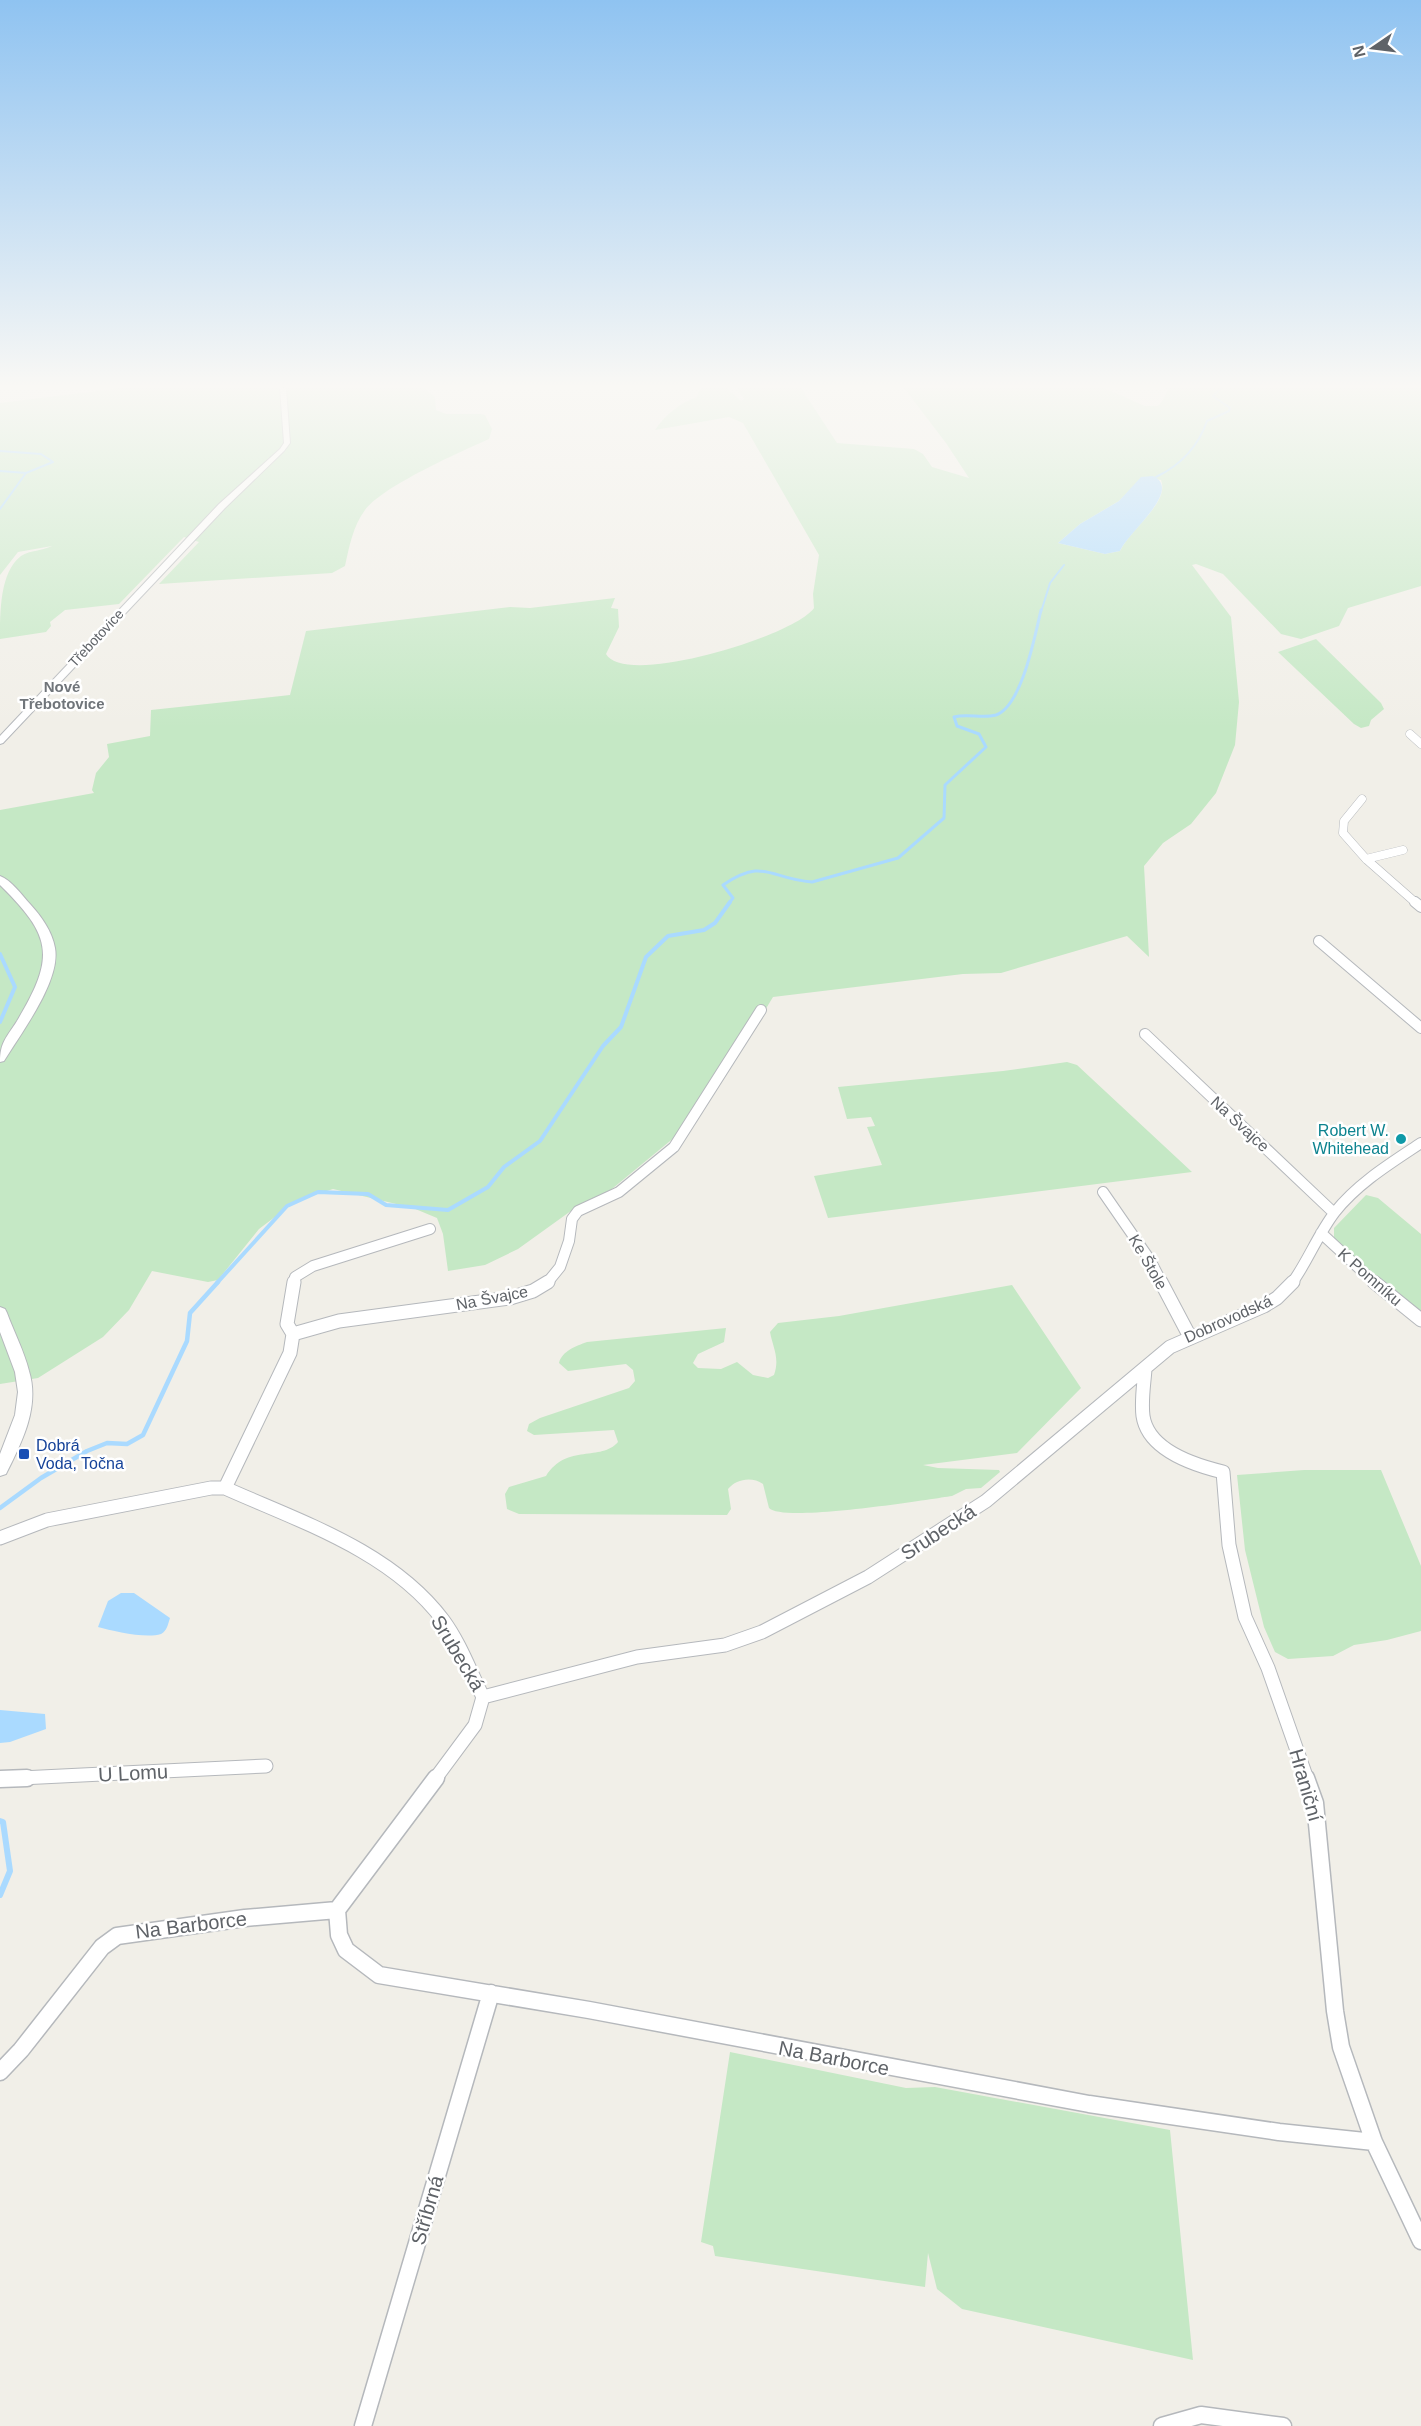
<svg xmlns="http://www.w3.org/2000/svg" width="1421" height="2426" font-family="Helvetica,sans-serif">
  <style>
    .green { fill: #c5e8c5; fill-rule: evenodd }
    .water { fill: #aadaff }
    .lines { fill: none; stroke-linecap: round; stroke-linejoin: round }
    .stream-far4 { stroke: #aadaff; stroke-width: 2 }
    .stream-far3 { stroke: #aadaff; stroke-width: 3 }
    .stream-far2 { stroke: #aadaff; stroke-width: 4 }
    .stream-far1 { stroke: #aadaff; stroke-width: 4.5 }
    .stream { stroke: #aadaff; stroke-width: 6 }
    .minor-far3-casing { stroke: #b5b8bc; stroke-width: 9 }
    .minor-far2-casing { stroke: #b5b8bc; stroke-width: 12 }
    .minor-far1-casing { stroke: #b5b8bc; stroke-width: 15 }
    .minor-casing { stroke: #b5b8bc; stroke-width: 19 }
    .tertiary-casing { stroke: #b5b8bc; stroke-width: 2 }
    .minor-far3 { stroke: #fff; stroke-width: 8 }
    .minor-far2 { stroke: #fff; stroke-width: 10 }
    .minor-far1 { stroke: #fff; stroke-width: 13 }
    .minor { stroke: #fff; stroke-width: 16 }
    .tertiary { fill: #fff; fill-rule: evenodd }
    .culture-dot { fill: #0f9aa8; stroke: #fff; stroke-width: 2 }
    .transit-dot { fill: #1a4fb4; stroke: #fff; stroke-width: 2 }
    .labels { text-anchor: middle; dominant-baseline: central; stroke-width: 5; stroke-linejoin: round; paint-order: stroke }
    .far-street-label { font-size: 14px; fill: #5f6368; stroke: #fff }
    .far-neighbourhood-label { font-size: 15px; font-weight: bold; fill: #70757a; stroke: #fff }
    .street-label { font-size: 16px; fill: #5f6368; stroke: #fff }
    .culture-label { font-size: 16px; fill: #0d838f; stroke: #fff; text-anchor: end }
    .transit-label { font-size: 16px; fill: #164399; stroke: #fff; text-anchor: start }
    .near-street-label { font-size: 20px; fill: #5f6368; stroke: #fff }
  </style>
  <rect width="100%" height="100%" fill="#f1efe8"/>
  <path class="green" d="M 121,388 L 424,388 L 435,397 L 436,410 L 446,414 L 481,414 L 485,415 L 492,429 L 489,439 C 460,452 383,486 365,510 C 353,526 349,547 345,566 L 332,573 L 159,584 L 199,542 L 184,537 L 119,604 L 65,610 L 50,622 L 51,626 L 46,632 L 0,639 C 0,611 0,572 21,556 C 31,550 42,551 52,546 L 18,552 L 0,575 L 0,403 Z
    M 701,388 L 727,388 L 741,401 L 744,399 L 737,388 L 801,388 L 837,443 L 914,449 L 923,454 L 932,467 L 969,478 L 946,443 L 904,388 L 1104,388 L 1145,406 L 1158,406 L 1161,403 L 1168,390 L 1166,388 L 1421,388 L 1421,586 L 1348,608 L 1339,626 L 1301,639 L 1281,634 L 1223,574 L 1196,564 L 1192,565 L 1231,617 L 1239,702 L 1235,745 L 1216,793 L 1191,824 L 1163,843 L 1144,866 L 1149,957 L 1127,936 L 1001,973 L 963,974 L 773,997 L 726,1075 L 722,1076 L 687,1127 L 607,1193 L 575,1208 L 518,1249 L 485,1265 L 448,1271 L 443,1234 L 437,1218 L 413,1208 L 333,1189 L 296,1201 L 259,1229 L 218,1280 L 208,1282 L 152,1271 L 129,1310 L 103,1337 L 38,1378 L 0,1384 L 0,810 L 94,793 L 92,790 L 96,773 L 109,757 L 107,744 L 150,736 L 151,710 L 290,695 L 306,631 L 510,607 L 530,608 L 615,598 L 611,608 L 618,609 L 619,627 L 606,654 C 625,688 795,636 814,608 L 813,594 L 819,555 L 743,423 L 729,417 L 655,430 C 665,415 680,403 697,397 ZM 1143,477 L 1161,480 C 1170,503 1130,529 1120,551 L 1105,554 L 1058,543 L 1080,524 L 1119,501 Z
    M 1316,639 L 1381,703 L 1384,709 L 1371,720 L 1369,726 L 1361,728 L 1354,724 L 1278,652 Z
    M 1067,1062 L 1077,1065 L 1192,1172 L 828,1218 L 814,1176 L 882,1165 L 867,1127 L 875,1126 L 871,1117 L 847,1119 L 838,1087 L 1003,1071 Z
    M 1366,1195 L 1378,1198 L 1421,1234 L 1421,1314 L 1387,1289 L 1334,1239 L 1334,1228 Z
    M 1012,1285 L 1081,1388 L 1017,1453 L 923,1465 L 938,1468 L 999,1470 L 1000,1472 L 981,1488 L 966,1489 L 952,1496 C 925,1500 783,1523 769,1508 L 763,1484 C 752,1476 736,1479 728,1489 L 731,1509 L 727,1515 L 519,1514 L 507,1509 L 505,1494 L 509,1487 L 546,1476 C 567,1443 601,1462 618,1442 L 614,1430 L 534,1435 L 527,1431 L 529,1424 L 540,1418 L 629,1388 L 635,1381 L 633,1370 L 626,1364 L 568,1371 L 559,1363 C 562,1351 576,1346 587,1342 L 726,1328 L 724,1342 L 698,1354 L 693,1363 L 698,1368 L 721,1369 L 737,1362 L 753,1375 L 768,1378 L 774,1375 C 780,1358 773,1348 770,1332 L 778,1323 L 839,1316 Z
    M 1304,1470 L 1381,1470 L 1421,1566 L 1421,1631 L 1387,1640 L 1354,1645 L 1333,1656 L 1288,1659 L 1275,1652 L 1264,1627 L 1245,1550 L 1237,1475 Z
    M 730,2052 L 906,2088 L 935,2087 L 1170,2130 L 1193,2360 L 962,2309 L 937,2289 L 928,2253 L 925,2287 L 715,2256 L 713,2246 L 701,2242 Z"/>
  <path class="water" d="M 1153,476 C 1183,490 1129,531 1120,551 L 1105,554 L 1058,543 L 1080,524 L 1119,501 L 1141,477 Z
    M 121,1593 L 134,1593 L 170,1618 C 168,1624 167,1631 161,1634 C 146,1639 113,1631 98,1627 L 108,1601 Z
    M 0,1710 L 45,1714 L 46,1729 L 10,1742 L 0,1743 Z"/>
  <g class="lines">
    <path class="stream-far4" d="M 0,451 L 41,454 L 53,462 L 26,473 L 0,509
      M 0,471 L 26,473
      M 1156,477 C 1181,465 1198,447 1207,421 L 1229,411 L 1230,408 L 1213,396 L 1221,388
      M 1041,612 L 1050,583 L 1064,565"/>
    <path class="stream-far3" d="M 729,903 L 733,898 L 723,885 C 765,857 769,879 812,882 L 898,858 L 944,818 L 945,785 L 986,747 L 979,734 L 957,726 L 954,717 C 968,713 982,719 996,715 C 1022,706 1035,635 1041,610"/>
    <path class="stream-far2" d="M 0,954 L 15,987 L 0,1022
      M 217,1283 L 287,1206 L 318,1192 L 368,1194 L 386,1205 L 448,1210 L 488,1187 L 504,1167 L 540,1141 L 603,1046 L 621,1027 L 646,957 L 668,936 L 704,930 L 715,923 L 730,902"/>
    <path class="stream-far1" d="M 0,1508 L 41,1478 L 87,1451 L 107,1443 L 127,1444 L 143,1435 L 187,1341 L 190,1313 L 218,1282"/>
    <path class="stream" d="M 0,1821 L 3,1822 L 10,1871 L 0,1895"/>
    <defs>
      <path id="minor-far3" d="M 1410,734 L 1421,744
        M 1362,799 L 1344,821 L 1343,833 L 1366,859 L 1416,903
        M 1366,859 L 1403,850"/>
      <path id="minor-far2" d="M 1415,902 L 1421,907
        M 1319,941 L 1421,1028
        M 1145,1034 L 1334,1213
        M 1103,1192 L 1150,1260 L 1162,1283
        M 1321,1233 L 1375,1283
        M 294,1283 L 295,1277 L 313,1266 L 430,1229
        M 547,1283 L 560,1267 L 569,1241 L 572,1219 L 578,1211 L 619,1192 L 674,1147 L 761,1010
        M 1292,1283 C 1308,1261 1318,1234 1335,1212 C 1358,1183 1391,1163 1421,1143"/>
      <path id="minor-far1" d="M 1161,1282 L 1189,1335
        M 1374,1282 L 1421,1320
        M 293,1334 L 339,1321 L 510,1298 L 533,1291 L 548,1282
        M 1145,1369 C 1144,1384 1141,1400 1143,1416 C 1148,1450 1194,1465 1223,1472 L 1229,1545 L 1245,1617 L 1268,1668 L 1307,1779
        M 225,1488 L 290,1353 L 293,1334 L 287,1324 L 294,1282
        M 0,1538 L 47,1520 L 211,1488 L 225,1488 C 301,1522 391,1551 443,1620 C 460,1643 470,1671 483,1697
        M 483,1697 L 637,1657 L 725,1645 L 762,1632 L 868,1577 L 986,1501 L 1170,1347 L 1264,1306 L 1277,1298 L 1293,1282
        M 0,1779 L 266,1766
        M 435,1779 L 475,1725 L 483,1697"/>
      <path id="minor" d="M 436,1778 L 337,1910 L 339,1935 L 346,1950 L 379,1975 L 589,2010 L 1089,2104 L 1279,2132 L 1374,2142
        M 1306,1778 L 1315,1803 L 1335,2011 L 1341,2047 L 1374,2142 L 1421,2241
        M 0,1779 L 27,1778
        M 0,2072 L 21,2050 L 102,1947 L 117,1936 L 245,1918 L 337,1910
        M 363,2426 L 491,1993
        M 1162,2426 L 1201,2415 L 1283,2426"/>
      <path id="tertiary" d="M 280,388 L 286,388 L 290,443 L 284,451 L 225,508 L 3,743 L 0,744 L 0,736 L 219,504 L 280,449 L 284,443 Z
        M 0,876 C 11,880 22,895 30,904 C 41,916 52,931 55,948 C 61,981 21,1033 4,1061 L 0,1062 C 0,1042 7,1037 17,1021 C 55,957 53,937 0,885 Z
        M 0,1307 L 5,1309 L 7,1313 C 14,1332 24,1351 29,1371 C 40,1407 22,1442 6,1474 L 0,1476 L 0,1454 L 15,1415 L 18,1392 L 15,1372 L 0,1332 Z"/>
    </defs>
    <use href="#minor-far3" class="minor-far3-casing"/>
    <use href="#minor-far2" class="minor-far2-casing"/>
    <use href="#minor-far1" class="minor-far1-casing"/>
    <use href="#minor" class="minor-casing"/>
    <use href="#tertiary" class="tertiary-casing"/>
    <use href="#minor-far3" class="minor-far3"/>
    <use href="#minor-far2" class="minor-far2"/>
    <use href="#minor-far1" class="minor-far1"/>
    <use href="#minor" class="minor"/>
    <use href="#tertiary" class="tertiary"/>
  </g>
  <linearGradient id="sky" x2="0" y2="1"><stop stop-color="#8fc3f1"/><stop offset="0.53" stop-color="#f9f8f5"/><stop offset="1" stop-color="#f9f8f5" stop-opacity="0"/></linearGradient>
  <rect width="1421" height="728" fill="url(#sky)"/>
  <circle class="culture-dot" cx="1401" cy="1139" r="6"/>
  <rect class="transit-dot" x="18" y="1448" width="12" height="12" rx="3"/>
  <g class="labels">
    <g class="far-street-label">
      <text transform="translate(96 638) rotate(-47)">Třebotovice</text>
    </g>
    <g class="far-neighbourhood-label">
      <text x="62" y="686">Nové<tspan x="62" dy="17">Třebotovice</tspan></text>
    </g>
    <g class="street-label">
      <text transform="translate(1240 1124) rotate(43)">Na Švajce</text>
      <text transform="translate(1148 1262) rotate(60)">Ke Štole</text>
      <text transform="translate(1370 1277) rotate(41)">K Pomníku</text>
      <text transform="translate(492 1298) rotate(-11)">Na Švajce</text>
      <text transform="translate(1228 1319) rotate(-24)">Dobrovodská</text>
    </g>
    <g class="culture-label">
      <text x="1389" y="1130">Robert W.<tspan x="1389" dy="18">Whitehead</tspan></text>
    </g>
    <g class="transit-label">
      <text x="36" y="1445">Dobrá<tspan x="36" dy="18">Voda, Točna</tspan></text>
    </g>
    <g class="near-street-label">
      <text transform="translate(938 1532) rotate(-33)">Srubecká</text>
      <text transform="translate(458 1653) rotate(59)">Srubecká</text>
      <text transform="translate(133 1773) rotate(-3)">U Lomu</text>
      <text transform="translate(1306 1785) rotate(74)">Hraniční</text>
      <text transform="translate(191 1925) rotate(-7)">Na Barborce</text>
      <text transform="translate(834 2058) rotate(11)">Na Barborce</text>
      <text transform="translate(427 2210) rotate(-74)">Stříbrná</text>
    </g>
  </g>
  <g transform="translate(1373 48) rotate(256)" stroke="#ffffff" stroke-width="4.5" paint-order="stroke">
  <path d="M0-4.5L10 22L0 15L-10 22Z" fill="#5f6368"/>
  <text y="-9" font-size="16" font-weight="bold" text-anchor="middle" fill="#5f6368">N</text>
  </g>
</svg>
